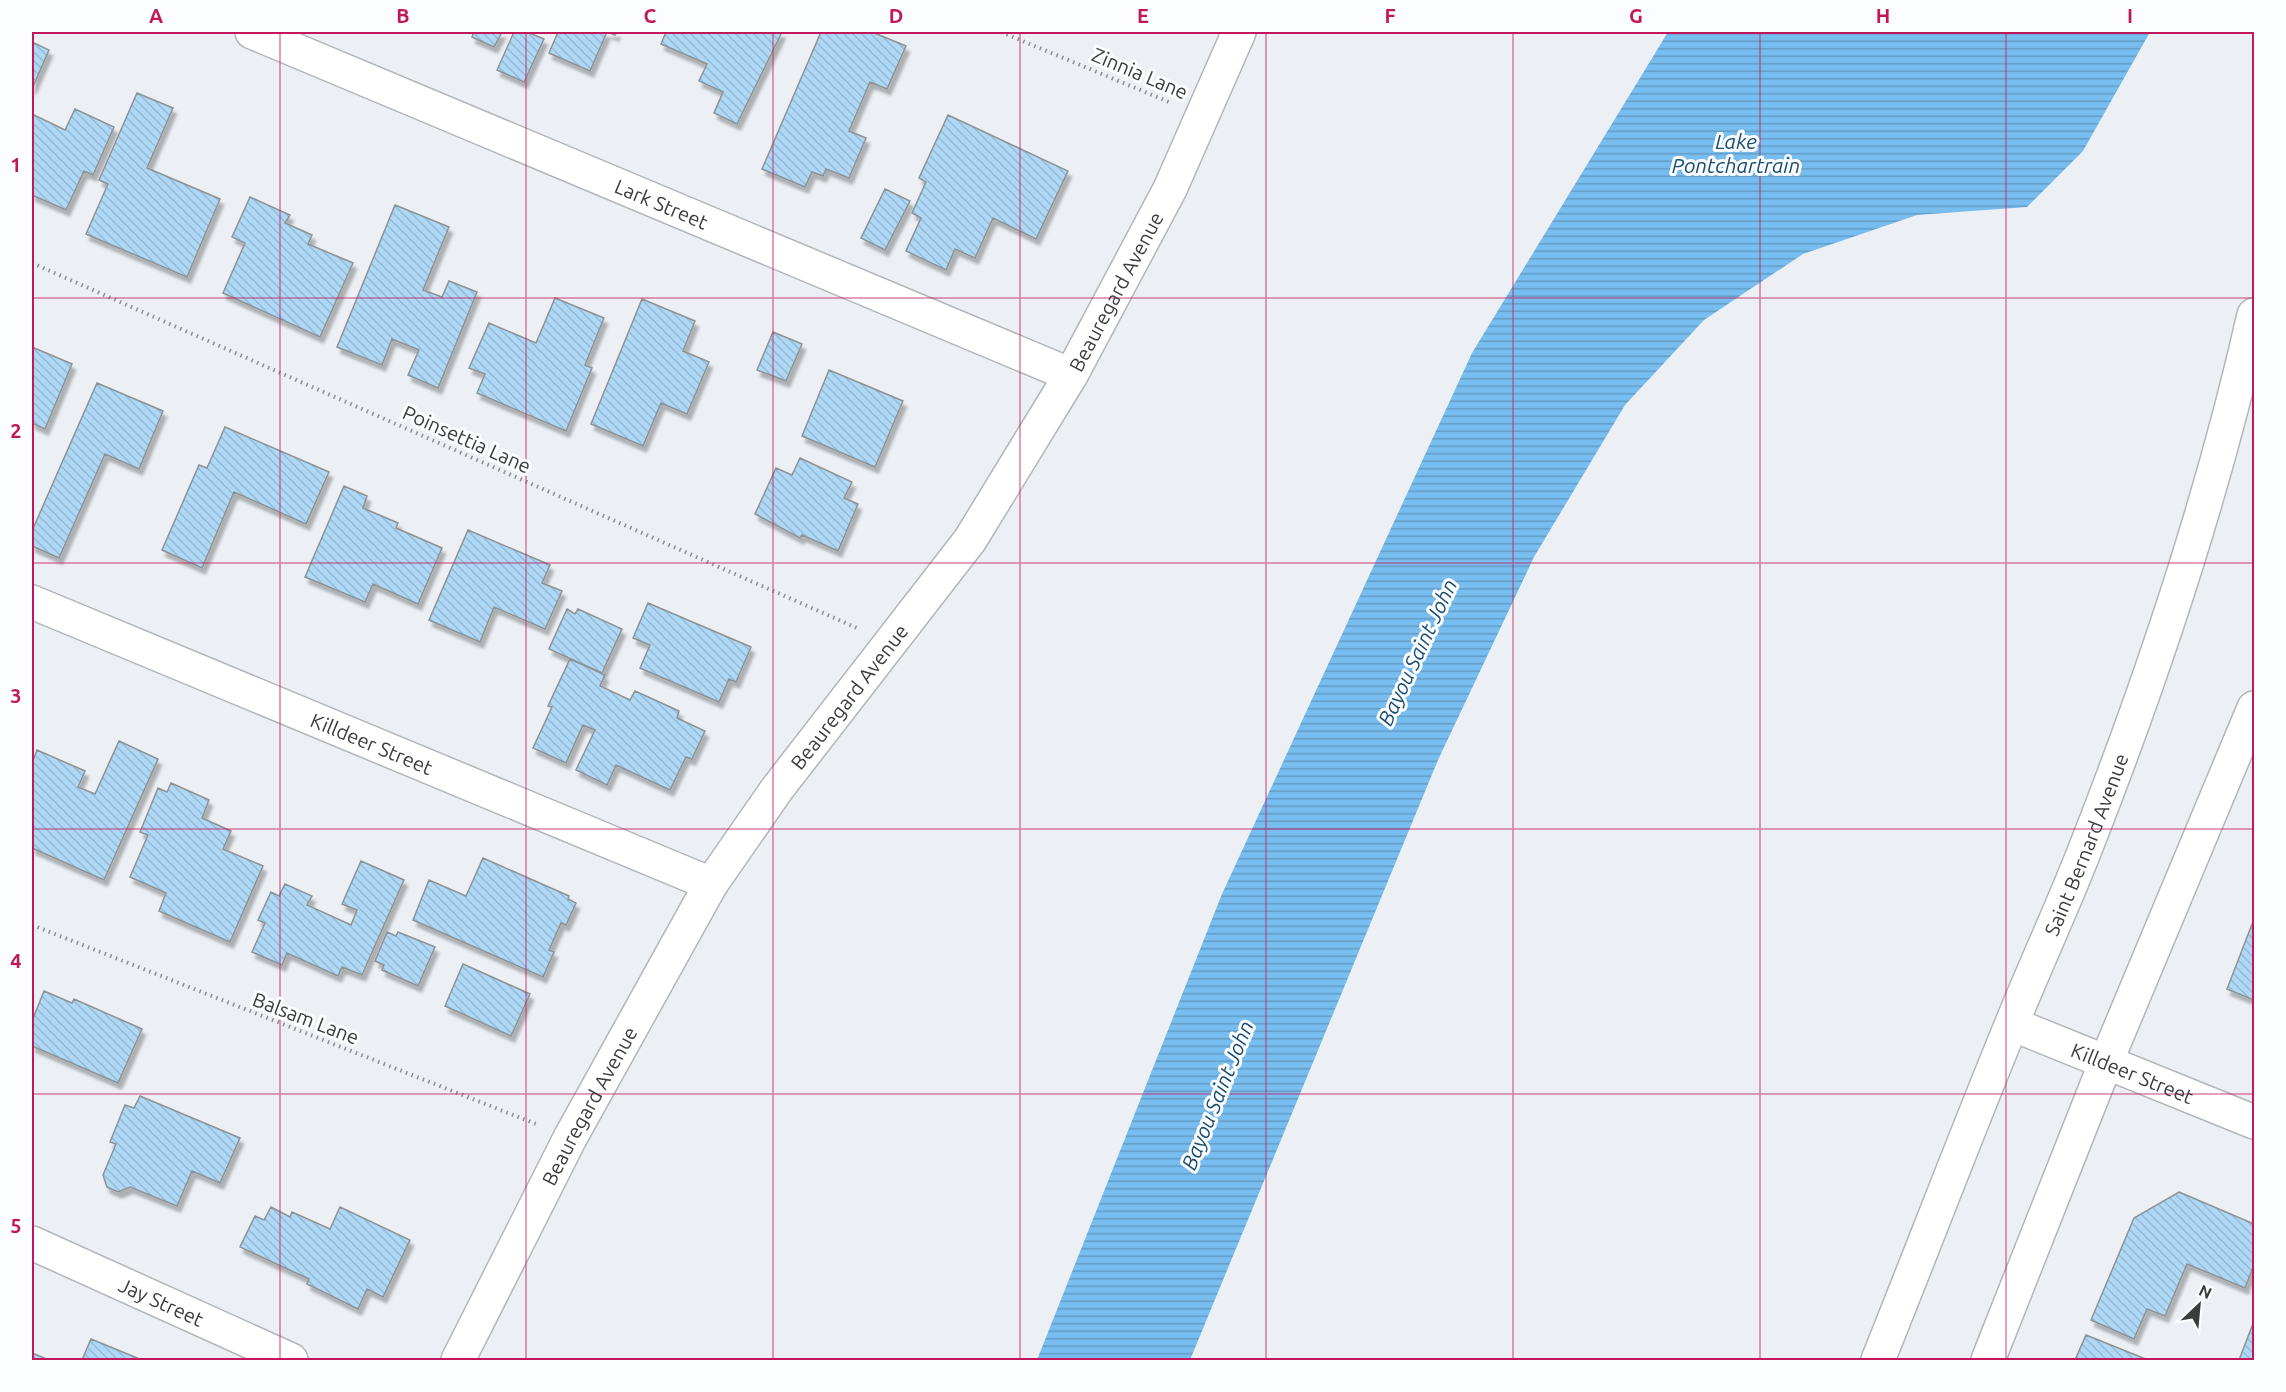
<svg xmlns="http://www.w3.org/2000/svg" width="2286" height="1392" font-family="Ubuntu,sans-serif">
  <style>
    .water { fill: url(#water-rules) }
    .building { fill: url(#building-back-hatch); stroke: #8d9295; stroke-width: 1.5; filter: url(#shadow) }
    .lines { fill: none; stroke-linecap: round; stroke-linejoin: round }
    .minor-casing { stroke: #b2b6ba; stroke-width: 36 }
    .path { stroke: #8c8f91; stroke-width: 4; stroke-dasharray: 1.5 4.5; stroke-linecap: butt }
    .minor { stroke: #fff; stroke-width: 33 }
    .grid { fill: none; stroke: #c2185b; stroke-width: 1.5; stroke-opacity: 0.55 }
    .labels { text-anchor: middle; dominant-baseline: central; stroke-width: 6; stroke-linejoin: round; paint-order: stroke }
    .street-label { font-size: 20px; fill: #3a3c3d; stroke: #fbfdff }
    .water-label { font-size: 21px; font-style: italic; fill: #1a4d70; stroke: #fbfdff }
    .neatline { fill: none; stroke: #c2185b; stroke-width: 2 }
    .grid-label { font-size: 20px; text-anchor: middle; font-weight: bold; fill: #c2185b }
  </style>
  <defs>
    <pattern id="water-rules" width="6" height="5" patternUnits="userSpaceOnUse" patternTransform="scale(1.5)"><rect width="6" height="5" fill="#78bdf0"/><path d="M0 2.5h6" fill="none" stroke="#639bc4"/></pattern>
    <pattern id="building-back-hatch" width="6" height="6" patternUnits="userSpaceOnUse" patternTransform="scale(1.5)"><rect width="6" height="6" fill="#aed8f6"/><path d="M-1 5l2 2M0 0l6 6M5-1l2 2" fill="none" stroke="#96bad4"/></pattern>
    <filter id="shadow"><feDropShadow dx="3.5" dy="6" stdDeviation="1.5" flood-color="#0004"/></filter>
  </defs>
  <rect width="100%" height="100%" fill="#ecf0f4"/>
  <path class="water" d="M 1668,32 L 2150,32 L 2083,151 L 2027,207 L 1917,215 L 1803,254 L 1704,320 L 1625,405 L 1534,557 L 1438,760 L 1190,1360 L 1037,1360 L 1222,894 L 1472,353 Z"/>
  <path class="building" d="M 474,32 L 502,32 L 494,47 L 472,37 Z
    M 514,32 L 527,32 L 544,39 L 524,82 L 497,70 Z
    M 558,32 L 617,32 L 615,35 L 607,32 L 590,71 L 549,53 Z
    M 666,32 L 782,32 L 737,124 L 714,113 L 723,92 L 699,81 L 707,64 L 661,44 Z
    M 821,32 L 872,32 L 906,46 L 887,89 L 870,82 L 849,131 L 866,138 L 849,178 L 826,169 L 823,176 L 812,172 L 805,187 L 762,169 Z
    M 32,42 L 49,50 L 32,89 Z
    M 137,93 L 173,108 L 147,168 L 220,199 L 187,277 L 86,234 L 108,184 L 99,180 Z
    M 75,109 L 114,127 L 93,175 L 84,171 L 66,210 L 32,195 L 32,114 L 65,130 Z
    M 948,115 L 1068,171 L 1036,239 L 993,218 L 975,258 L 955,249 L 946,270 L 906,251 L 921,218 L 912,213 L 926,182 L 919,178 Z
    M 885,189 L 910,201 L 885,250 L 861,238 Z
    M 250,197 L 290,215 L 285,223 L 312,235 L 308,244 L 353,263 L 320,337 L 223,293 L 245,243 L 232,237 Z
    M 395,205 L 449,227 L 423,290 L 442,297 L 449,281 L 477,292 L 438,388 L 408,375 L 419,350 L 392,339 L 382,365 L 337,347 Z
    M 555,298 L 604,318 L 585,365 L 592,368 L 566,431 L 477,393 L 485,374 L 469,368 L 489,323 L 536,343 Z
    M 642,299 L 695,321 L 683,351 L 709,362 L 687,414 L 661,403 L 643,446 L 591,424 Z
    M 773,332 L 802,344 L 786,381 L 757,370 Z
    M 32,347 L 72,364 L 45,429 L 32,423 Z
    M 829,370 L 903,401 L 875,467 L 802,436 Z
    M 97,383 L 163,411 L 139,469 L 105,454 L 59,558 L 32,546 L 32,531 Z
    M 225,427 L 329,472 L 306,524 L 234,492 L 202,568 L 162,550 L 199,465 L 207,468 Z
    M 800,458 L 852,482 L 844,498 L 858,504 L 838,551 L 802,535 L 800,538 L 755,514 L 776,468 L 792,475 Z
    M 344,486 L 367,496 L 363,508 L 398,523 L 396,528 L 442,548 L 418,604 L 373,584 L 365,602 L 305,577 Z
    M 468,530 L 550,565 L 542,583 L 562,591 L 545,629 L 494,607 L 480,642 L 429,620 Z
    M 648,603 L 751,647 L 736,682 L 729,679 L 719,702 L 640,668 L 650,645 L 633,638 Z
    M 567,609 L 575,614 L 578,609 L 622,629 L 602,673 L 549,649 Z
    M 570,659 L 605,675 L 600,686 L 630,700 L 635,691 L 679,711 L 677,718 L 705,731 L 692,759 L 686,757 L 670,790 L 616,765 L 607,785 L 576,770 L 595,730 L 583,725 L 566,763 L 533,748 L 552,707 L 548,706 Z
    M 119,741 L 158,759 L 104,880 L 32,848 L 32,763 L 37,750 L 85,771 L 78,787 L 95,794 Z
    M 171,783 L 209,800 L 202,818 L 231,831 L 223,849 L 263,866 L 230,942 L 159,911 L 166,893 L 130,877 L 148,835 L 140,832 L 158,788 L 167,792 Z
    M 483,858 L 569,896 L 568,899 L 576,903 L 566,925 L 561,923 L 549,950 L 554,952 L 543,977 L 413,920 L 429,880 L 466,896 Z
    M 361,861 L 404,880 L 362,975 L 342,967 L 338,976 L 287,953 L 282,965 L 252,952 L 265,923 L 258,920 L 271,892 L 279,896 L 285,884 L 312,896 L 307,905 L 351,925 L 357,910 L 342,904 Z
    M 2254,919 L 2254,1000 L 2227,989 Z
    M 387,932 L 396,936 L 398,932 L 435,947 L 418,986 L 382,970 L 384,965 L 375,961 Z
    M 463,964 L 530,994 L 511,1036 L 445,1006 Z
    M 44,991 L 72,1003 L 74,999 L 142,1029 L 118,1083 L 32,1046 L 32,1021 Z
    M 140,1096 L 240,1138 L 220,1183 L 192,1171 L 177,1206 L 130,1187 L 118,1192 L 107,1187 L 103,1175 L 116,1144 L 110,1142 L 125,1105 L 134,1108 Z
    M 2179,1192 L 2254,1224 L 2254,1265 L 2245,1288 L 2187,1264 L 2165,1316 L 2147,1309 L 2134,1339 L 2091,1320 L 2134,1218 Z
    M 271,1207 L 290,1217 L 292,1212 L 330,1229 L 340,1207 L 410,1240 L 383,1297 L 367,1289 L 358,1309 L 307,1284 L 309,1279 L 240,1247 L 255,1216 L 264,1220 Z
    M 2254,1321 L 2254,1360 L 2239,1360 Z
    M 2086,1335 L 2148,1360 L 2075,1360 Z
    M 91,1339 L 142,1360 L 82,1360 Z
    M 32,1353 L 49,1360 L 32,1360 Z"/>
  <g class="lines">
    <defs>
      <g id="minor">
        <path id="s1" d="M 252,32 L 1071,375"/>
        <path id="s2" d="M 32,602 L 711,884"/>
        <path id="s3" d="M 2012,1024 L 2254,1122"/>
        <path id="s4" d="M 32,1243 L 291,1360"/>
        <path id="s5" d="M 458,1360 L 570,1138 L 711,884 L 777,789 L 970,540 L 1071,375 L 1170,189 L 1239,32"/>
        <path id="s6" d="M 1878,1360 C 1923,1248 1966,1135 2012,1023 C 2036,964 2063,906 2086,847 C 2154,674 2213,497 2254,315"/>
        <path d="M 1988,1360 L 2106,1062 L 2254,708"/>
      </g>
    </defs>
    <use href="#minor" class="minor-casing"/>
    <path class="path" d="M 1001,32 L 1169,102
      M 32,263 L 857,628
      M 32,925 L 536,1124"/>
    <use href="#minor" class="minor"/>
  </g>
  <path class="grid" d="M 280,32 L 280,1360M 526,32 L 526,1360M 773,32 L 773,1360M 1020,32 L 1020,1360M 1266,32 L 1266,1360M 1513,32 L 1513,1360M 1760,32 L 1760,1360M 2006,32 L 2006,1360M 32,298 L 2254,298M 32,563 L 2254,563M 32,829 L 2254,829M 32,1094 L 2254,1094"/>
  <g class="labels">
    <g class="street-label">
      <text transform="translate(1140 73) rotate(23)">Zinnia Lane</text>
      <text stroke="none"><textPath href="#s1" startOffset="444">Lark Street</textPath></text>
      <text stroke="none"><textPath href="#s5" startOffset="1258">Beauregard Avenue</textPath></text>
      <text transform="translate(467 439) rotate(24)">Poinsettia Lane</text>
      <text stroke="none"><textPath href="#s5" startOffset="772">Beauregard Avenue</textPath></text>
      <text stroke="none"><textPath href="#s2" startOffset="368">Killdeer Street</textPath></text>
      <text stroke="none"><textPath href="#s6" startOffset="556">Saint Bernard Avenue</textPath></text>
      <text transform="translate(306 1018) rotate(21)">Balsam Lane</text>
      <text stroke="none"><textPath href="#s3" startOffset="130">Killdeer Street</textPath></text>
      <text stroke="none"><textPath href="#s5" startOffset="286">Beauregard Avenue</textPath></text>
      <text stroke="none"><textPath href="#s4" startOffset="142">Jay Street</textPath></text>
    </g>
    <g class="water-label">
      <text x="1736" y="141">Lake<tspan x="1736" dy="24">Pontchartrain</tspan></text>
      <text transform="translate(1417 652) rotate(-65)">Bayou Saint John</text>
      <text transform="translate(1217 1095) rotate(-68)">Bayou Saint John</text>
    </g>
  </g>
  <rect width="2286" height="1392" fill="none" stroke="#fbfdff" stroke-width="66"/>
  <g transform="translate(2199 1305) rotate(26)" stroke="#fbfdff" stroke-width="4.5" paint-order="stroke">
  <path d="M0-4.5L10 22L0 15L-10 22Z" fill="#3a3c3d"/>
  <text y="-9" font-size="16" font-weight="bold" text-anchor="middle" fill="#3a3c3d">N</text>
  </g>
  <rect x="33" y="33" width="2220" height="1326" class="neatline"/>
  <g class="grid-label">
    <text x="156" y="23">A</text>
    <text x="403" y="23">B</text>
    <text x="650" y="23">C</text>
    <text x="896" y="23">D</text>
    <text x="1143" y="23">E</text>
    <text x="1390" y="23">F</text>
    <text x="1636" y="23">G</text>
    <text x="1883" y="23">H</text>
    <text x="2130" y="23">I</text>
    <text x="16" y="172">1</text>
    <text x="16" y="438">2</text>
    <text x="16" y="703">3</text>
    <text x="16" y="968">4</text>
    <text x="16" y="1233">5</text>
  </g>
</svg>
